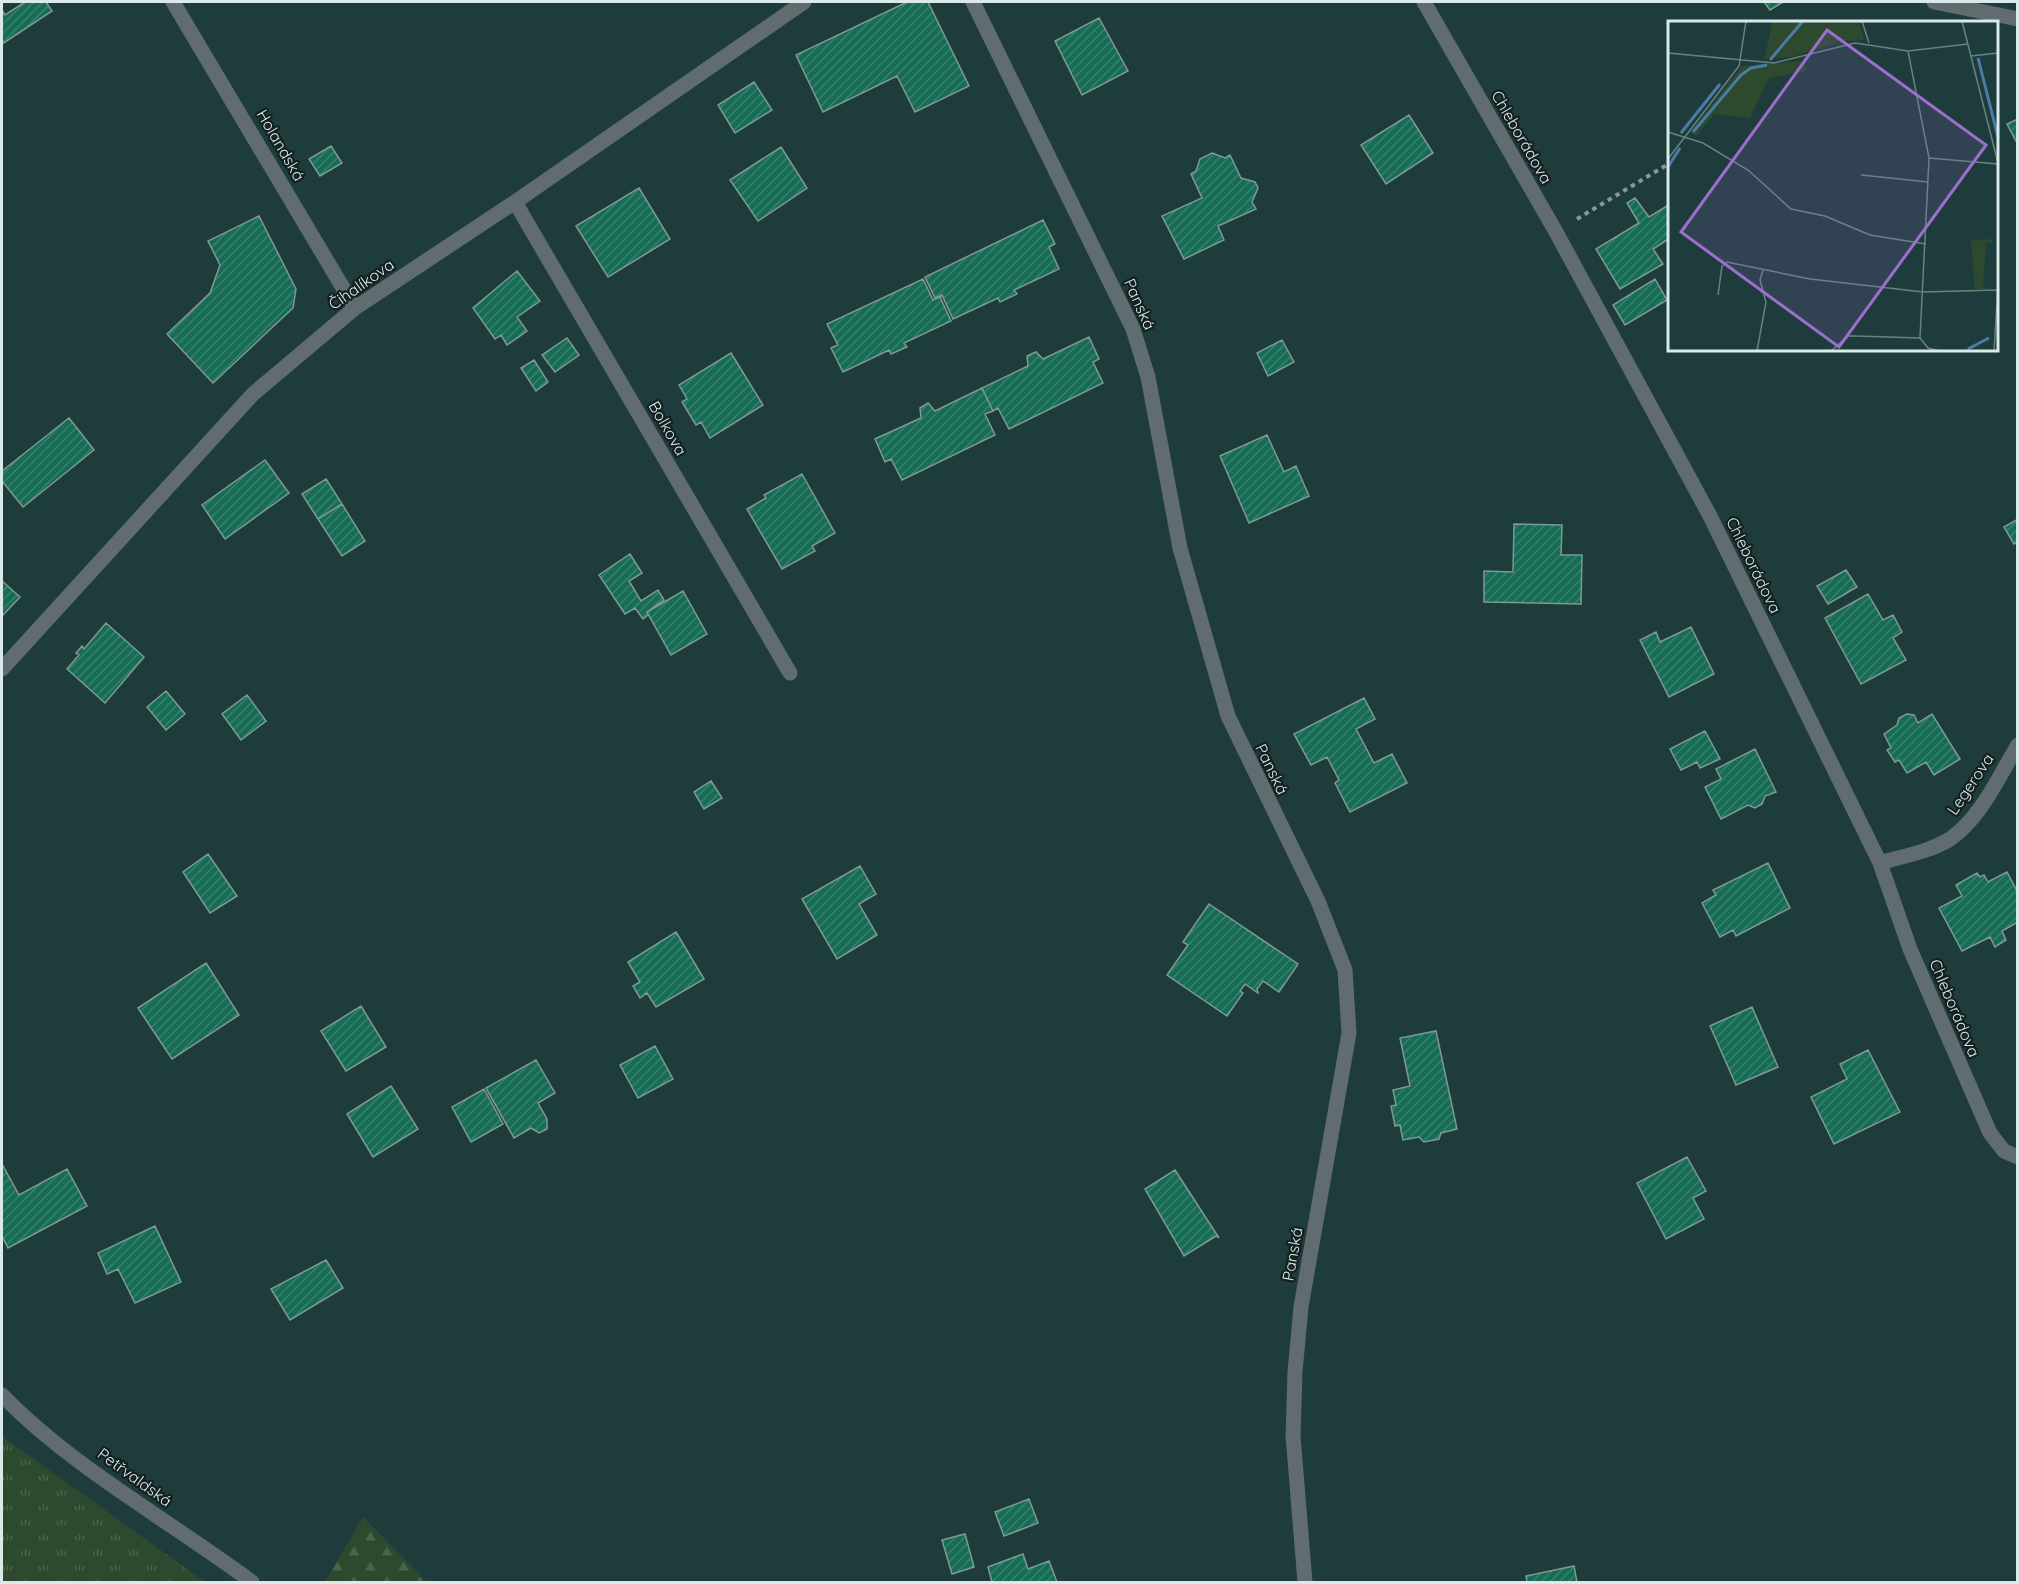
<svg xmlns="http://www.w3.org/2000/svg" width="2019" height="1584" font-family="Quicksand,sans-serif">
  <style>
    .grass { fill: url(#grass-tufts) }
    .forest { fill: url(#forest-firs) }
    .building { fill: url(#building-hatch); stroke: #7f9a90; stroke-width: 1.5 }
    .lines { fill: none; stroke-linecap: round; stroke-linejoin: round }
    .path { stroke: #849a9a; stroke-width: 4; stroke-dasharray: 4.5 4.5; stroke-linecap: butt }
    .street { stroke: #606c70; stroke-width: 15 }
    .labels { text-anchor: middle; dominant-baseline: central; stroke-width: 4.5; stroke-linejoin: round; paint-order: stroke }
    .street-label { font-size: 16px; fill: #d9eae9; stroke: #142020 }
    .inset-river { fill: none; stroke: #497ca7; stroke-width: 3 }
    .inset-road { fill: none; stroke: #698281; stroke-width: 1.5 }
    .view { fill: #9c6ece; fill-opacity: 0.15; stroke: #9c6ece; stroke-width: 3 }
    .inset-edge { fill: none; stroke: #d9eae9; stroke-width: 3 }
  </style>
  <defs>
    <pattern id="grass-tufts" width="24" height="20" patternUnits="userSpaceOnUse" patternTransform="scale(1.5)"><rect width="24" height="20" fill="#2d492e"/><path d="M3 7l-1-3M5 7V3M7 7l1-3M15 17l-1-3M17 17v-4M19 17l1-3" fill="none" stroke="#4b634c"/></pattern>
    <pattern id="forest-firs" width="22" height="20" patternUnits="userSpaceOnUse" patternTransform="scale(1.5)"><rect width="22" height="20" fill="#2d492e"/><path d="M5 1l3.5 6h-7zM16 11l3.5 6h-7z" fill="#4b634c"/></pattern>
    <pattern id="building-hatch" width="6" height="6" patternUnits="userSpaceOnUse" patternTransform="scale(1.5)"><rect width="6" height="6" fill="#176c55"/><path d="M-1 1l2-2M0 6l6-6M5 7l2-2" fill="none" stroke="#38816d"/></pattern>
  </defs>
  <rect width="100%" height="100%" fill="#1f3c3c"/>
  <path class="grass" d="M 2,1435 L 2,1436 L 205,1582 L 2,1582 Z"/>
  <path class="forest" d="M 363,1517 L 427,1582 L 325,1582 Z"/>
  <path class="building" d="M 25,2 L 46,2 L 52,11 L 2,44 L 2,10 L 5,15 Z
    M 907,2 L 928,2 L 969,86 L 915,112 L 897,76 L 823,112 L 796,55 Z
    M 1764,2 L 1783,2 L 1770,10 Z
    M 1099,18 L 1128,71 L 1082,95 L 1055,41 Z
    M 754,82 L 772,110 L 735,133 L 718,105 Z
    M 1409,115 L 1433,153 L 1386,184 L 1361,145 Z
    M 2018,119 L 2018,145 L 2007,124 Z
    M 331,146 L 342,163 L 320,176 L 309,159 Z
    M 781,147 L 807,188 L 758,221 L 730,180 Z
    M 1212,153 L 1225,158 L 1230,155 L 1241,178 L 1255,182 L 1258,188 L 1252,202 L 1256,209 L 1218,226 L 1224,240 L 1184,259 L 1162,216 L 1202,198 L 1191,174 L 1196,171 L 1200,159 Z
    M 639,188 L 670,239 L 608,277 L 576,226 Z
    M 1635,198 L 1649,217 L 1670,204 L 1670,238 L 1653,249 L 1663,264 L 1620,289 L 1596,249 L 1639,223 L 1627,203 Z
    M 259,216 L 296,289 L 293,308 L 213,383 L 167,334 L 210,293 L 220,265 L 208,241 Z
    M 1043,220 L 1055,244 L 1049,247 L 1059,269 L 1014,290 L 1017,294 L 1000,302 L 998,298 L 953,319 L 942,295 L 935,298 L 925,277 Z
    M 517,271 L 540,301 L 517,317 L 527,331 L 507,345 L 501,335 L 495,339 L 473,308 Z
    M 923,279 L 933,300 L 940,297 L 951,321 L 904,343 L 907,347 L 891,354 L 889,350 L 843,372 L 831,348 L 838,345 L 827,324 Z
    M 1655,279 L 1667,300 L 1625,325 L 1613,305 Z
    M 1089,337 L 1099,359 L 1093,362 L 1103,383 L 1009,429 L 998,408 L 993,411 L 982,388 L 1028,366 L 1027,356 L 1036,352 L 1043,359 Z
    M 567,338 L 579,355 L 555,372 L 542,355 Z
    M 1282,340 L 1294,362 L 1268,376 L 1257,353 Z
    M 731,353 L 763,405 L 710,438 L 701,422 L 696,425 L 682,402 L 687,399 L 679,385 Z
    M 534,360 L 548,382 L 536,391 L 521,368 Z
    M 982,388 L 993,411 L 985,414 L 995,435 L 902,480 L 891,459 L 885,462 L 875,439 L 921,418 L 920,408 L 928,403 L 935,411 Z
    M 69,418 L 94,450 L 23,507 L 2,481 L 2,471 Z
    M 1267,435 L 1284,472 L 1296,466 L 1309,496 L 1249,523 L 1220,456 Z
    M 265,460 L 289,493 L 225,539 L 202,505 Z
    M 802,474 L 835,533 L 812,546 L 815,551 L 782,569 L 747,509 L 766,498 L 764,495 Z
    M 326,479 L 342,504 L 318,519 L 302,494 Z
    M 342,504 L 365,541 L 342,556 L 318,519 Z
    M 2018,519 L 2018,542 L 2014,544 L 2004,527 Z
    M 1514,524 L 1562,525 L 1561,555 L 1582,555 L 1581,604 L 1484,602 L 1484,571 L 1513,572 Z
    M 630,554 L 642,573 L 629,581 L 641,601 L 658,590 L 664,600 L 647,612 L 648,615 L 643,619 L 635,608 L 625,614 L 599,575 Z
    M 1846,570 L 1857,587 L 1828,604 L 1817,586 Z
    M 2,581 L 20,597 L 3,615 L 2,614 Z
    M 683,591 L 707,634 L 671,655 L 647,612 Z
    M 1868,594 L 1883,620 L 1893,615 L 1902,632 L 1893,638 L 1906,660 L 1861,684 L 1825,618 Z
    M 106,623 L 144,657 L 105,703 L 67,669 L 79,655 L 76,653 L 82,646 L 84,649 Z
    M 1691,627 L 1714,674 L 1669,697 L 1640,640 L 1656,632 L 1660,642 Z
    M 166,691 L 185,714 L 166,730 L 147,707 Z
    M 247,695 L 266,721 L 241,740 L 222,714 Z
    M 1364,698 L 1375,719 L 1356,729 L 1374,763 L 1392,754 L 1407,783 L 1350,812 L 1335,783 L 1339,780 L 1327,757 L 1311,765 L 1294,734 Z
    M 1907,714 L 1914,715 L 1918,723 L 1932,714 L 1960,759 L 1934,775 L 1926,762 L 1907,773 L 1899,760 L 1895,762 L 1887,750 L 1891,748 L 1884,734 L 1897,725 L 1899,718 Z
    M 1705,731 L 1720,759 L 1700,768 L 1697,762 L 1681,770 L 1670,749 Z
    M 1755,749 L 1776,792 L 1765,796 L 1762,804 L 1755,808 L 1748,805 L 1721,819 L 1705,787 L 1721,779 L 1716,769 Z
    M 711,781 L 722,798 L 704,809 L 694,792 Z
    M 208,854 L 237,896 L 210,913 L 183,872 Z
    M 1768,863 L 1790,908 L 1736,936 L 1733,930 L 1720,937 L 1702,903 L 1716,895 L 1713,890 Z
    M 860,866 L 876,894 L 859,904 L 877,935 L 837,959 L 802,899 Z
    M 2007,872 L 2018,893 L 2018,922 L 2002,931 L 2006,940 L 1995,947 L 1990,937 L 1962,951 L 1939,908 L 1962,896 L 1956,885 L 1977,873 L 1980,877 L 1984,875 L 1988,882 Z
    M 1209,904 L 1298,964 L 1279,992 L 1263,981 L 1257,989 L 1258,993 L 1245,984 L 1240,991 L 1243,993 L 1227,1016 L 1167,975 L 1188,945 L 1183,942 Z
    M 676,932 L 704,979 L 656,1007 L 647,993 L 640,998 L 633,986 L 640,982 L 628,962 Z
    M 206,963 L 239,1015 L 172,1059 L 138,1008 Z
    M 361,1006 L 386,1047 L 346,1071 L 321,1031 Z
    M 1752,1007 L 1778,1067 L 1736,1085 L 1710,1026 Z
    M 1436,1031 L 1457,1129 L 1441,1133 L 1439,1139 L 1424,1142 L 1419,1137 L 1403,1140 L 1400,1125 L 1395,1126 L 1391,1106 L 1396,1105 L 1393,1090 L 1410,1086 L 1400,1038 Z
    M 655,1046 L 673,1079 L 638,1098 L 620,1065 Z
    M 1868,1050 L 1900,1112 L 1834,1144 L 1811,1097 L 1847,1079 L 1840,1064 Z
    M 536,1060 L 555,1093 L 538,1103 L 547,1119 L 547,1129 L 539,1133 L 531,1128 L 514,1138 L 486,1088 Z
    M 391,1086 L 418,1129 L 373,1157 L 347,1114 Z
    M 484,1089 L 503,1124 L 471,1142 L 452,1107 Z
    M 1687,1157 L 1706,1191 L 1693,1198 L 1704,1219 L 1666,1239 L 1637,1183 Z
    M 2,1164 L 19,1195 L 67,1169 L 87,1206 L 8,1248 L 2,1236 Z
    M 1175,1170 L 1219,1238 L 1216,1236 L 1184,1256 L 1145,1189 Z
    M 155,1226 L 181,1282 L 135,1303 L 118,1269 L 107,1274 L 98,1253 Z
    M 326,1260 L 343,1288 L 290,1320 L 271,1289 Z
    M 1029,1499 L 1038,1523 L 1004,1536 L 995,1512 Z
    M 965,1534 L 974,1567 L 952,1574 L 942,1540 Z
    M 1023,1554 L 1028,1569 L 1049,1561 L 1057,1582 L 992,1582 L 988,1567 Z
    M 1574,1566 L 1577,1582 L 1527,1582 L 1526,1576 Z"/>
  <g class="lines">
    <path class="path" d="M 1577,219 L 1670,163"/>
    <path class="street" d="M 173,2 L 355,308
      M 973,2 L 1133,329 L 1148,377 L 1180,548 L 1228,716 L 1318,901 L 1345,970 L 1349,1033 L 1301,1307 L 1295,1372 L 1293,1436 L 1305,1582
      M 1424,2 L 1556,232 L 1710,516 L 1880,863 L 1910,949 L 1990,1133 L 2004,1151 L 2018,1157
      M 1934,2 L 2018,19
      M 515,202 L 790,673
      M 2,669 L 253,394 L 355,308 L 515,202 L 804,2
      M 1880,863 C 1903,856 1929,852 1950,839 C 1981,818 1999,776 2018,745
      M 2,1395 C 73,1468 170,1521 252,1582"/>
  </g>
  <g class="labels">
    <g class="street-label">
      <text transform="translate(1522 137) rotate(60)">Chleborádova</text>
      <text transform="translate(281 145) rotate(60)">Holandská</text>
      <text transform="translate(361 284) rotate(-35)">Čihalíkova</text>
      <text transform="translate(1140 304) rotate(66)">Panská</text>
      <text transform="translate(668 428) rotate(60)">Bolkova</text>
      <text transform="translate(1754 565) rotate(64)">Chleborádova</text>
      <text transform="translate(1272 769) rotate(64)">Panská</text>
      <text transform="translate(1970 784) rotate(-56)">Legerova</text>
      <text transform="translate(1955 1008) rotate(67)">Chleborádova</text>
      <text transform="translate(1292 1254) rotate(-80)">Panská</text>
      <text transform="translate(135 1477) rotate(36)">Petřvaldská</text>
    </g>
  </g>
  <g transform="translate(1668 21)">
    <rect width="330" height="330" fill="#1f3c3c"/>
    <path d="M 105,0 L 191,0 L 196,19 L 174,20 L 124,36 L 96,38 ZM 324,218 L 324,222 L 318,222 L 315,265 L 322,268 L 307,268 L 303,220 Z" fill="#2d492e"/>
    <path d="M 135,40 L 140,50 L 101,57 L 82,97 L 46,93 L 28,115 L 22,111 L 74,45 Z" fill="#2d492e"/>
    <path class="inset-river" d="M 310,37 L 330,116M 102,39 L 135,0M 25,111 L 73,54 L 83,47 L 99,44M 13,112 L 52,63M 0,146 L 12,127M 300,328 L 321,317"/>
    <path class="inset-road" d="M 194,0 L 201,22M 294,0 L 330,142M 240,30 L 261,137 L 252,317M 0,32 L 106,42 L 187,22 L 240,30 L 300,23M 303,35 L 330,32M 0,111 L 35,122 L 80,149 L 123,188 L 157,195 L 202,214 L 258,223M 261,137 L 330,143M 0,138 L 71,45 L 78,0M 193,154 L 260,161M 50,274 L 54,245 L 59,241 L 142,258 L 255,271 L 330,269M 89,330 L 98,281 L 92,259 L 95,249M 163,330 L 180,315 L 187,315 L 252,317 L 260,327 L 272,330M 326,330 L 330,267"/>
    <path class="view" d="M 159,9 L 318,124 L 171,326 L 13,211 Z"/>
    <rect width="330" height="330" class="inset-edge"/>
  </g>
  <rect width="2019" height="1584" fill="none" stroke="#d9eae9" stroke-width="6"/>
</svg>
